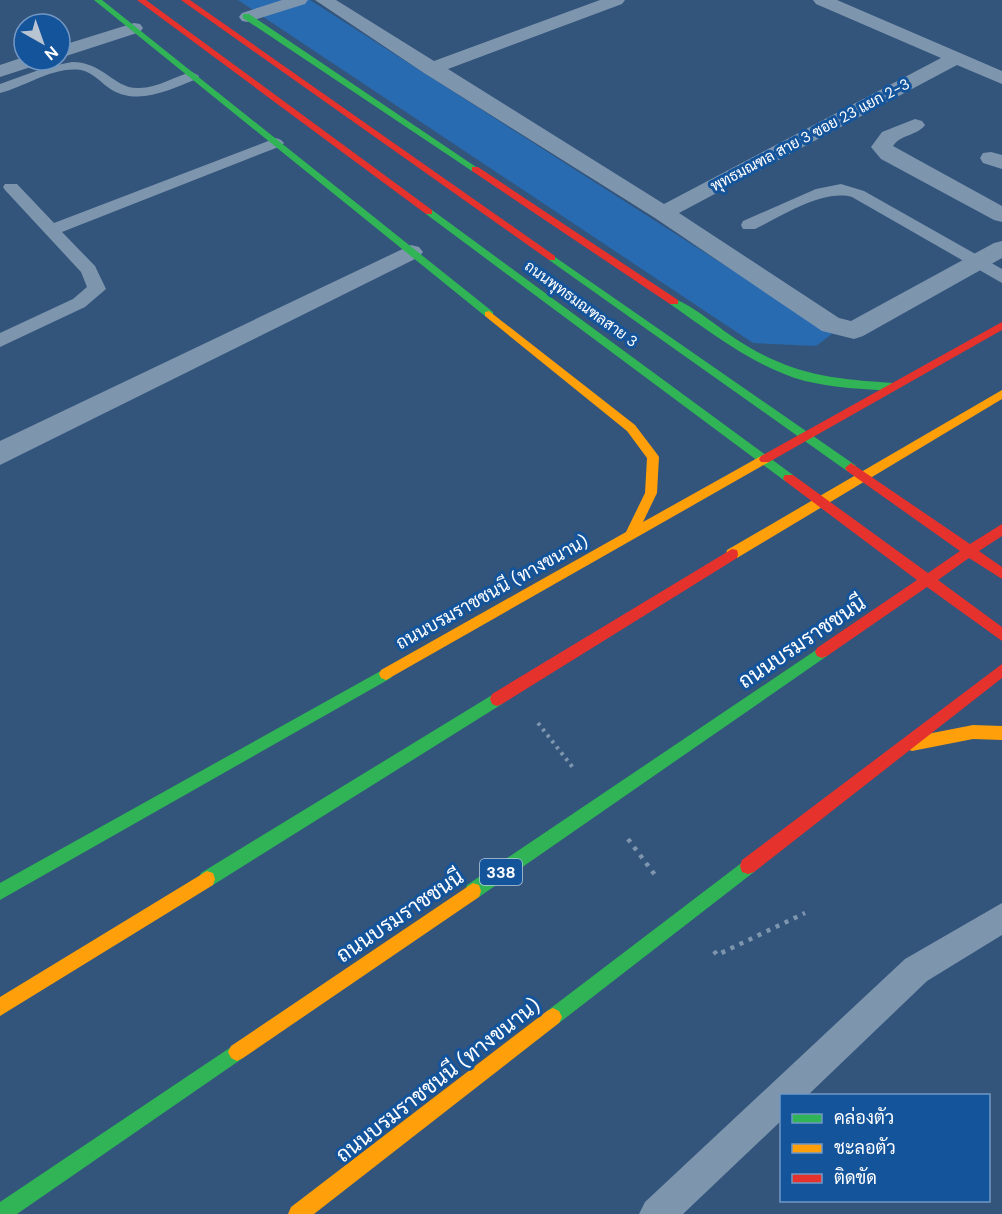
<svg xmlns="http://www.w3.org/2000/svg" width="1002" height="1214" font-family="'DM Sans',Sarabun,sans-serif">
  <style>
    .green { fill: #296bb1 }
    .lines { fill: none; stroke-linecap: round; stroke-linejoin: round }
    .path-far1 { stroke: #7e95ae; stroke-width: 4; stroke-dasharray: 3 4.5; stroke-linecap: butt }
    .path { stroke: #7e95ae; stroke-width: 4.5; stroke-dasharray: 4 6; stroke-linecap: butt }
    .lane { fill: #7e95ae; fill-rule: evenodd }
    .street { fill: #7e95ae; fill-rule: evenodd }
    .fast { fill: #30b455; fill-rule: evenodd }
    .slow { fill: #ff9f0a; fill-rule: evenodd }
    .jam { fill: #e5322d; fill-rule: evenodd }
    .labels { text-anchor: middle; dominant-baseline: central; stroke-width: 6; stroke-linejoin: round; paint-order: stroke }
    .far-street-label { font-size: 15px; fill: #fff; stroke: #14549b }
    .shield { fill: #14549b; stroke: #b8cce1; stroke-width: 1.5 }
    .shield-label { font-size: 16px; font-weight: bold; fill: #fff }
    .street-label { font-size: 18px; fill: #fff; stroke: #14549b }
    .near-street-label { font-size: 21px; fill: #fff; stroke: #14549b }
  </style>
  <rect width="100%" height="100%" fill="#33557c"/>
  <path class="green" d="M 238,0 L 310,0 L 832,334 L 816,346 L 753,343 Z"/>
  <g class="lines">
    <path class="path-far1" d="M 538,723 L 574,769"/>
    <path class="path" d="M 628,839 L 658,879
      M 714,951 L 717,955 L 805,913"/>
    <path class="lane" d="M 72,62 C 103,62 114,88 137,88 C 157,89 174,76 192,72 L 199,76 L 197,79 C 170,89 140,106 112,90 C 102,84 93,72 81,70 C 53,66 25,87 0,93 L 0,84 L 47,67 Z
      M 276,138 L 281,140 L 284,143 L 281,146 L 62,232 L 95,266 L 106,289 L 85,307 L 0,347 L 0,333 L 73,299 L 87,287 L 81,272 L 5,190 L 3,187 L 5,184 L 17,184 L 54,223 Z
      M 841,184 L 864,191 L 1002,269 L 1002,283 L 852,197 C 823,189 782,216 755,229 L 743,229 L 741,225 L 743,221 L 816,189 Z
      M 1002,903 L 1002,935 L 927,981 L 807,1096 L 782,1096 L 782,1120 L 683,1214 L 639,1214 L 645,1202 L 905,959 Z"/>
    <path class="street" d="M 282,0 L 308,0 L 305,4 L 248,22 L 242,21 L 239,17 L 242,13 Z
      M 315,0 L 336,0 L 434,61 L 600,0 L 625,0 L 622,4 L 448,69 L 664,204 L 941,58 L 816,4 L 813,0 L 837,0 L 1002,71 L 1002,84 L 957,65 L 679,213 L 839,318 L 851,321 L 994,243 L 1002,241 L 1002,258 L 863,336 L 854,339 L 822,331 L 655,218 L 424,73 Z
      M 134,23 L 140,24 L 143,28 L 140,32 L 60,58 L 60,46 Z
      M 24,57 L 24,60 L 42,60 L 40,64 L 0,77 L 0,65 Z
      M 915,119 L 922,121 L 925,125 C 917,136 901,134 893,146 L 1002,206 L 1002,222 L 994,220 L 881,159 L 871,147 L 882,132 Z
      M 991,152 L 1002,155 L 1002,169 L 983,163 L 980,158 L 983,153 Z
      M 411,245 L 419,247 L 423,252 L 419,257 L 0,465 L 0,441 Z"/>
    <path class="fast" d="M 94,0 L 102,0 L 493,312 L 493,316 L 485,316 Z
      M 243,14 L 249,14 L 479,169 L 472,171 L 243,18 Z
      M 426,210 L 432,210 L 793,475 L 795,478 L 793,481 L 785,481 L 426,214 Z
      M 552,255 L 855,465 L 857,468 L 855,471 L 847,471 L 549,260 L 549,256 Z
      M 674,299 C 693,305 721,330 739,341 C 792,375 832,379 892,383 L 898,387 L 892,391 C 863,389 834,388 805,381 C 755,367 713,334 670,304 L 670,300 Z
      M 822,646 L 827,648 L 829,652 L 827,656 L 479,897 L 473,899 L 467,897 L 465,891 L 467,885 Z
      M 386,668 L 391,670 L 393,674 L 391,678 L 0,900 L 0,883 Z
      M 497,692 L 502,694 L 504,699 L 502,704 L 213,885 L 207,887 L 201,885 L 199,879 L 201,873 Z
      M 748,858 L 754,860 L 756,866 L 754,872 L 559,1023 L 553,1026 L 547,1023 L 544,1017 L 547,1011 Z
      M 237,1043 L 243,1046 L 246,1052 L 243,1058 L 17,1214 L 0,1214 L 0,1202 Z"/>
    <path class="slow" d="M 489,311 L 635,425 L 657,454 L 659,457 L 657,493 L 643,522 L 761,456 L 769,456 L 771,459 L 769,462 L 386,680 L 381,678 L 379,674 L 381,670 L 626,532 L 645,493 L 647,458 L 627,431 L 485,316 L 485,312 Z
      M 1002,390 L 1002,399 L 737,558 L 727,558 L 726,554 L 727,550 Z
      M 973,725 L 1002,726 L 1002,740 L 973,739 L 912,751 L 907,749 L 905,744 L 907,739 L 912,737 Z
      M 207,871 L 213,873 L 215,879 L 213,885 L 0,1016 L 0,997 Z
      M 473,883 L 479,885 L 481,891 L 479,897 L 243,1058 L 237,1061 L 231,1058 L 228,1052 L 231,1046 Z
      M 553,1008 L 559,1011 L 562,1017 L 559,1023 L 314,1214 L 288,1214 L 291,1207 L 547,1011 Z"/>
    <path class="jam" d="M 137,0 L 146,0 L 432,210 L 432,214 L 426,214 Z
      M 181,0 L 190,0 L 555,256 L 555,260 L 549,260 Z
      M 472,167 L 478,167 L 678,300 L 678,304 L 670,304 L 472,171 Z
      M 1002,322 L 1002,330 L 769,462 L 761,462 L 759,459 L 761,456 Z
      M 851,463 L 970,544 L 1002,524 L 1002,536 L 979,551 L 1002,567 L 1002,579 L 969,558 L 938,580 L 1002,627 L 1002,641 L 927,587 L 827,656 L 822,658 L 817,656 L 815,652 L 817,648 L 917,580 L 785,481 L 783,478 L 785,475 L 793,475 L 928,573 L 960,551 L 847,471 L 845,468 Z
      M 732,549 L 737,550 L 738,554 L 737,558 L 502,704 L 497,706 L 492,704 L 490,699 L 492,694 Z
      M 1002,664 L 1002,678 L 754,872 L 748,874 L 742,872 L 740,866 L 742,860 Z"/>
  </g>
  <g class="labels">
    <g class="far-street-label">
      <text transform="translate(810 135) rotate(-28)">พุทธมณฑล สาย 3 ซอย 23 แยก 2-3</text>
      <text transform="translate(581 304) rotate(36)">ถนนพุทธมณฑลสาย 3</text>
    </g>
    <rect class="shield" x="480" y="859" width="42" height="26" rx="4.5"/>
    <g class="shield-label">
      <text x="501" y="872">338</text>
    </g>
    <g class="street-label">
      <text transform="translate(492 592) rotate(-29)">ถนนบรมราชชนนี (ทางขนาน)</text>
    </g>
    <g class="near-street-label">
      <text transform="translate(802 642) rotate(-34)">ถนนบรมราชชนนี</text>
      <text transform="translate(400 916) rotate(-34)">ถนนบรมราชชนนี</text>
      <text transform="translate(438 1080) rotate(-38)">ถนนบรมราชชนนี (ทางขนาน)</text>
    </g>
  </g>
  <rect x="780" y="1094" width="210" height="108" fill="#14549b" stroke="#7298c3" stroke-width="1.5"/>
  <rect x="792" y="1114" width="30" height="9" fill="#30b455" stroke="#7298c3" stroke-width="1.5"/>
  <text x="834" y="1124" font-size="18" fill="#ffffff">คล่องตัว</text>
  <rect x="792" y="1144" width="30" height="9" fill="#ff9f0a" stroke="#7298c3" stroke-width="1.5"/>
  <text x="834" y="1154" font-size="18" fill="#ffffff">ชะลอตัว</text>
  <rect x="792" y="1174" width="30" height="9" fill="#e5322d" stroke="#7298c3" stroke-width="1.5"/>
  <text x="834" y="1184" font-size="18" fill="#ffffff">ติดขัด</text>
  <g transform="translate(42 42) rotate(140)"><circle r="28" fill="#14549b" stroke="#7298c3" stroke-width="1.5"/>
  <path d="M0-4.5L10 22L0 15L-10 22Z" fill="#b8c4d1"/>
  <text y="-9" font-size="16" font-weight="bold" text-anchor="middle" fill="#ffffff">N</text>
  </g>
</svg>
